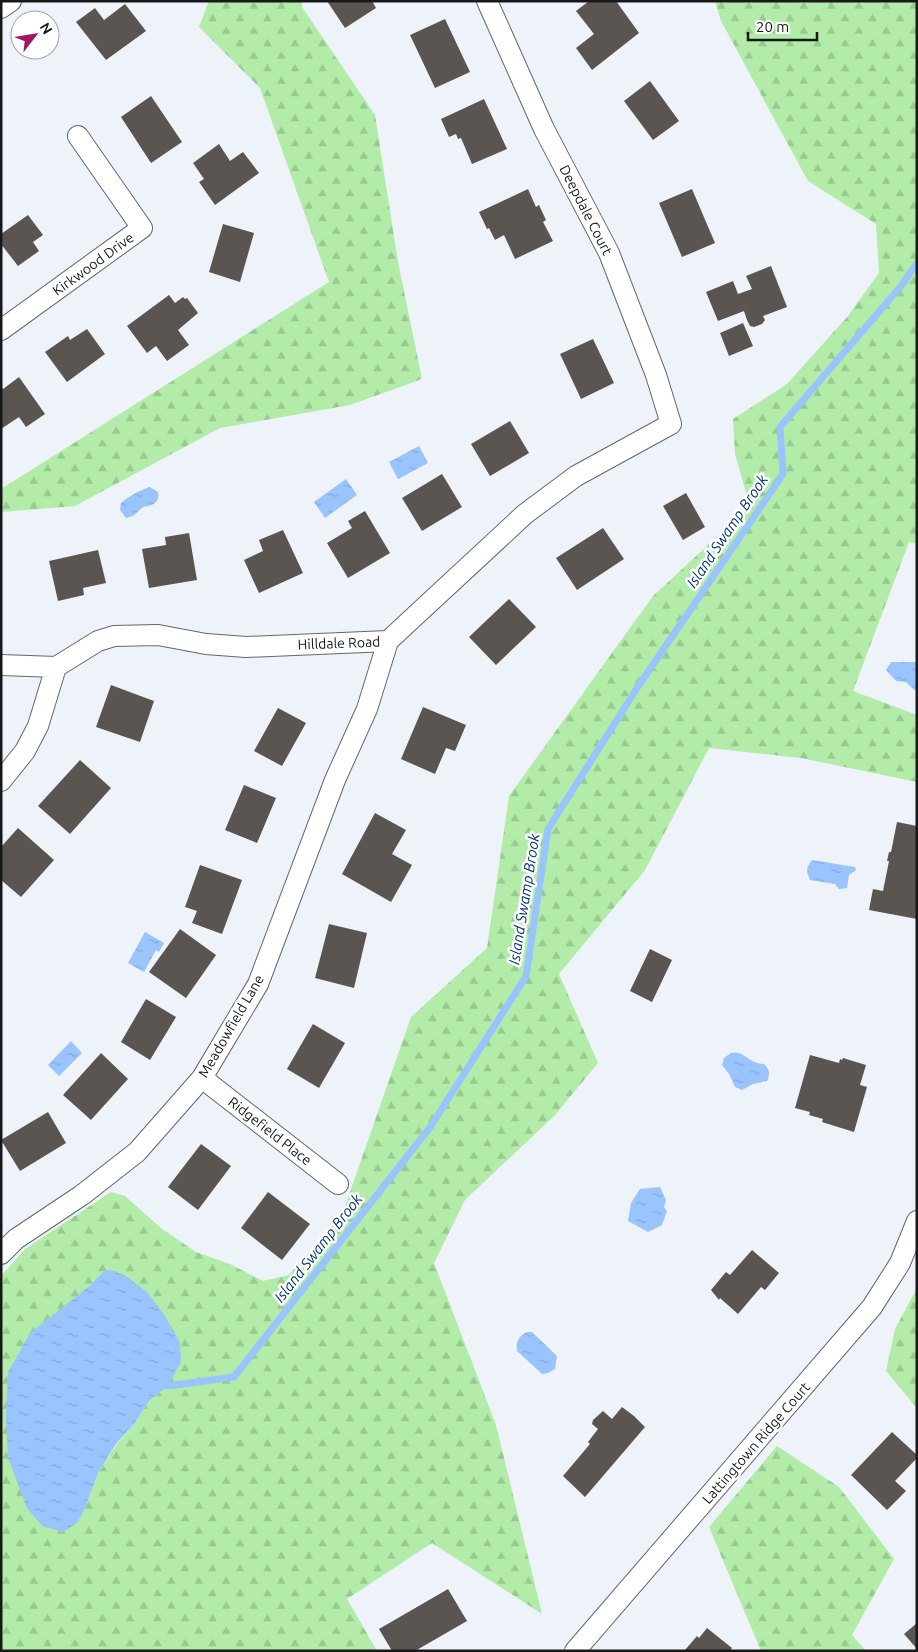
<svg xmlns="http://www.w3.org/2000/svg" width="918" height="1652" font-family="Ubuntu,sans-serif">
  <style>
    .forest { fill: url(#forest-firs); fill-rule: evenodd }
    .water { fill: url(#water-ripples) }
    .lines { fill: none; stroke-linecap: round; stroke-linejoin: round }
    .stream { stroke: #9ac4fd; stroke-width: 7 }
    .building { fill: #5b5551 }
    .street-casing { stroke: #63676d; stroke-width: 22 }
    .street { stroke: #fff; stroke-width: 20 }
    .labels { text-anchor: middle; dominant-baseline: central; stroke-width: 5; stroke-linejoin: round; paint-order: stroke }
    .street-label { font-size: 14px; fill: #16181a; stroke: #fff }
    .water-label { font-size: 15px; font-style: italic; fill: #003370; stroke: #fff }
  </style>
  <defs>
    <pattern id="forest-firs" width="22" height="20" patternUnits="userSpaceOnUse" patternTransform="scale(1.25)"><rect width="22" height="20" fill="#b2eca8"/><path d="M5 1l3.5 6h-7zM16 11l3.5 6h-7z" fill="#98ca90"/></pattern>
    <pattern id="water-ripples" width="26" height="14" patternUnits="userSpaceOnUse" patternTransform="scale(1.25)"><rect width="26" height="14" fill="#9ac4fd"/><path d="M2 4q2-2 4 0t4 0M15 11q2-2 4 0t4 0" fill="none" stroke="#84a8d8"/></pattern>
  </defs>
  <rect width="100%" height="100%" fill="#eef2f9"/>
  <path class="forest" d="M 209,1 L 302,1 L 302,7 L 375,115 L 398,262 L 422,379 L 350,405 L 220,428 L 75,506 L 1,512 L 1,489 L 329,282 L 260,88 L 199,27 Z
    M 715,1 L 917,1 L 917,544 L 909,542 L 853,691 L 917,715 L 917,782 L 801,758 L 709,748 L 645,870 L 559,974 L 598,1063 L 555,1115 L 465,1200 L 434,1263 L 496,1425 L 542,1614 L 432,1543 L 347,1599 L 377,1651 L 1,1651 L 1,1276 L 25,1249 L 111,1192 L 125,1196 L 162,1229 L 196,1252 L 230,1264 L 263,1281 L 289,1275 L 342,1215 L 411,1017 L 487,948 L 509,796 L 653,596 L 750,506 L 735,454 L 733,419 L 787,384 L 848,316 L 879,273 L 876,224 L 808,181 L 721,21 ZM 102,1273 L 168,1386 L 149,1401 L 134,1424 L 117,1444 L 98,1473 L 84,1511 L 87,1288 Z
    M 917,1288 L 917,1408 L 886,1371 L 895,1329 Z
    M 777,1446 L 839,1487 L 894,1559 L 852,1635 L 866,1651 L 761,1651 L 709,1527 Z"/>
  <path class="water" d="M 419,446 L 428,463 L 398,479 L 389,462 Z
    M 346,479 L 357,495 L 325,518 L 314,502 Z
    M 150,487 L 158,492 C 160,504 152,505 143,507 L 133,516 L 126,518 L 120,510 L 121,503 C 126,498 144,488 150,487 Z
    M 891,662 L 917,662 L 917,690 L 914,690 L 906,682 L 896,681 L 886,670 Z
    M 812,860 L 855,867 L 856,870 L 849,875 L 847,888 L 839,889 L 835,884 L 810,880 C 806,871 806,868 812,860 Z
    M 145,932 L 164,943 L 159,952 L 156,950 L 144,972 L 128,963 Z
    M 71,1041 L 82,1053 L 59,1076 L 48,1065 Z
    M 731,1053 C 746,1051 747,1063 764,1064 C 770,1069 770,1074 767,1081 L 753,1084 L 742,1090 L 735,1087 L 729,1074 L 722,1065 L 724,1058 Z
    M 660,1187 L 666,1200 L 664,1207 L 667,1211 L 662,1225 L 648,1232 L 628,1221 L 631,1203 L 640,1189 Z
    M 107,1270 L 114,1271 L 126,1276 L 147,1292 L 165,1316 L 180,1343 L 181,1362 L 168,1386 L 149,1401 L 134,1424 L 116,1444 L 98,1473 L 84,1511 L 76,1524 L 63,1532 L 42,1526 L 27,1508 L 8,1458 L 6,1415 L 8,1372 L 30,1333 L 87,1288 L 102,1273 Z
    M 527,1332 L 532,1332 L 557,1356 L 555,1369 L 548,1373 L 542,1374 L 517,1351 C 516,1341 518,1337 527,1332 Z"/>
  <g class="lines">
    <path class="stream" d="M 168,1386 L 234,1377 L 431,1126 L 526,976 L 548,829 L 637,688 L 783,474 L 780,427 L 902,285 L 917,263"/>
  </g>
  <path class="building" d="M 327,1 L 372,1 L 376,8 L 345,28 Z
    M 589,1 L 616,1 L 639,33 L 592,70 L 576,48 L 594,34 L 576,11 Z
    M 125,4 L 146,31 L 106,60 L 76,22 L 95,8 L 104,20 Z
    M 445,19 L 470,72 L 435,88 L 410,35 Z
    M 650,81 L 679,121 L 653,140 L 624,101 Z
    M 151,96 L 182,142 L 151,163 L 121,117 Z
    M 484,99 L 507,149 L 472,164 L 461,138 L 458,139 L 456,134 L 449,137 L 441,119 Z
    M 219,144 L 230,161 L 243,152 L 259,173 L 215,205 L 199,182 L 204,179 L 193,163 Z
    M 528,189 L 536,207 L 539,205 L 546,220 L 543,222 L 553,241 L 515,259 L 504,235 L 495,240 L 489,228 L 487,229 L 479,212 Z
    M 692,189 L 715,243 L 682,257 L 659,203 Z
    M 28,215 L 43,235 L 33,242 L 39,251 L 18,266 L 1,244 L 1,234 Z
    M 223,224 L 254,233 L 240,282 L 209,272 Z
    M 771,266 L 787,307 L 763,316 L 765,320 L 762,324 L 754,327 L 750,326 L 747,320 L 744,311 L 718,321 L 706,292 L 733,281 L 738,294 L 752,289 L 746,276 Z
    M 169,295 L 175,303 L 183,297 L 185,299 L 187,298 L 198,313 L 178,330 L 189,345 L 167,361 L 156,346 L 147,353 L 127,326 Z
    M 743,323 L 753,346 L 729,356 L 720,333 Z
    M 87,329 L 105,354 L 67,382 L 45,352 L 68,336 L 70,340 Z
    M 593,339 L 614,383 L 581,399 L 560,354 Z
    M 19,377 L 45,414 L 26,427 L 19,417 L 1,429 L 1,387 L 3,389 Z
    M 510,421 L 529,453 L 490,476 L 471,444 Z
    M 442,474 L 462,507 L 422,531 L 402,498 Z
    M 686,493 L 705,527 L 683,540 L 663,506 Z
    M 365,511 L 390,553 L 348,578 L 327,543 L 352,528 L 348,521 Z
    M 603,528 L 624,559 L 577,590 L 556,558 Z
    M 283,530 L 303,573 L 259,593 L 244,560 L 263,551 L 259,540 Z
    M 189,533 L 197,580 L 149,588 L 142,549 L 166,545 L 165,537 Z
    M 98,550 L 106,583 L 83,588 L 84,595 L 58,601 L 49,561 Z
    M 509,599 L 536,627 L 496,665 L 469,637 Z
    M 111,685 L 154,701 L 140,742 L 96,727 Z
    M 423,707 L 466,725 L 455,751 L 446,748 L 435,774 L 401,759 Z
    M 278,708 L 306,723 L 282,766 L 254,751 Z
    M 80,760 L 111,788 L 70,834 L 38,806 Z
    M 244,785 L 276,798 L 257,843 L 225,830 Z
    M 375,813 L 406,830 L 392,854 L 412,865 L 391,902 L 342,874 Z
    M 897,822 L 917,826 L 917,919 L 869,910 L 873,889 L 883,891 L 889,861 L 887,861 L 889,852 L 891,852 Z
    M 18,828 L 54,860 L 21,897 L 1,880 L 1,847 Z
    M 200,865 L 242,880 L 222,934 L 192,923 L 197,911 L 185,907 Z
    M 329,924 L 367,933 L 354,988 L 315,978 Z
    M 180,929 L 216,955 L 186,998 L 149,972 Z
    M 650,949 L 672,960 L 652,1002 L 630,991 Z
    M 146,999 L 176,1017 L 150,1060 L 121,1042 Z
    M 313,1024 L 345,1043 L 319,1088 L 287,1069 Z
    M 101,1053 L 128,1079 L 91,1120 L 63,1095 Z
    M 810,1055 L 839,1063 L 840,1059 L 842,1060 L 843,1058 L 866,1065 L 860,1085 L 867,1087 L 854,1132 L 822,1122 L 823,1119 L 809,1115 L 810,1112 L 795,1108 Z
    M 48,1112 L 66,1143 L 20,1171 L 1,1140 Z
    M 201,1144 L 231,1166 L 198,1210 L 168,1187 Z
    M 268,1192 L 310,1224 L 282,1260 L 241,1228 Z
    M 752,1250 L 779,1273 L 765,1290 L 761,1287 L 738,1314 L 720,1298 L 719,1300 L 711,1290 L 726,1272 L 730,1275 Z
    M 622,1407 L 634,1416 L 645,1427 L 585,1497 L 563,1476 L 590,1444 L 588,1442 L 598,1429 L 592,1424 L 593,1420 L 603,1411 L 612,1419 Z
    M 892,1432 L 917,1455 L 917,1458 L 895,1481 L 906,1491 L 887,1510 L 851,1475 Z
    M 448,1589 L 467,1621 L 415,1651 L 392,1651 L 379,1629 Z
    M 917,1623 L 917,1649 L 904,1634 Z
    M 707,1628 L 732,1648 L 730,1651 L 685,1650 L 697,1636 L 699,1638 Z"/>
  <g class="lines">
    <defs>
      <path id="street" d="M 1,8 L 11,1
        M 1,330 L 142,228 L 78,136
        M 1,665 L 56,667 L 98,641 L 114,636 L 158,635 L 206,644 L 246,647 L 388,641 L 525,514 L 576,476 L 671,424 L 656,375 L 609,253 L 544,129 L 487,1
        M 1,781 L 25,751 L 38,726 L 56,667
        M 202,1078 L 338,1184
        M 1,1254 L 16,1239 L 82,1195 L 137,1152 L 202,1078 L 258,984 L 335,780 L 367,709 L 388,641
        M 575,1651 L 872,1307 L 900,1263 L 917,1221"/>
    </defs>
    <use href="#street" class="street-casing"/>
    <use href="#street" class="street"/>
  </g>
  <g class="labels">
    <g class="street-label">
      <text transform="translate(586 210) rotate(63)">Deepdale Court</text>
      <text transform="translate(93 264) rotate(-36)">Kirkwood Drive</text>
      <text transform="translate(339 643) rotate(-2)">Hilldale Road</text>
      <text transform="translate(231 1026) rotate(-60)">Meadowfield Lane</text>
      <text transform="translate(270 1131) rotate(38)">Ridgefield Place</text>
      <text transform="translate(756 1443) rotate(-49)">Lattingtown Ridge Court</text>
    </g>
    <g class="water-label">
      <text transform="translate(727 531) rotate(-56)">Island Swamp Brook</text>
      <text transform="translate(524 899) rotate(-81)">Island Swamp Brook</text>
      <text transform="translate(318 1248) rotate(-52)">Island Swamp Brook</text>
    </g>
  </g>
  <rect width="918" height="1652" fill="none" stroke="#16181a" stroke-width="5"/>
  <g transform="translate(35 35) rotate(59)"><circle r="24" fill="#ffffff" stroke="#a2a3a3"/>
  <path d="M0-4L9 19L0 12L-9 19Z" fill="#a01662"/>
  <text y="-8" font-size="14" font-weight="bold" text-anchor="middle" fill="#16181a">N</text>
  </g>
  <path d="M748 32v8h69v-8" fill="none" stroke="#16181a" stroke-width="2.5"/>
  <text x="756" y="32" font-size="15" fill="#16181a" stroke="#ffffff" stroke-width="4" paint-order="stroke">20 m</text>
</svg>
